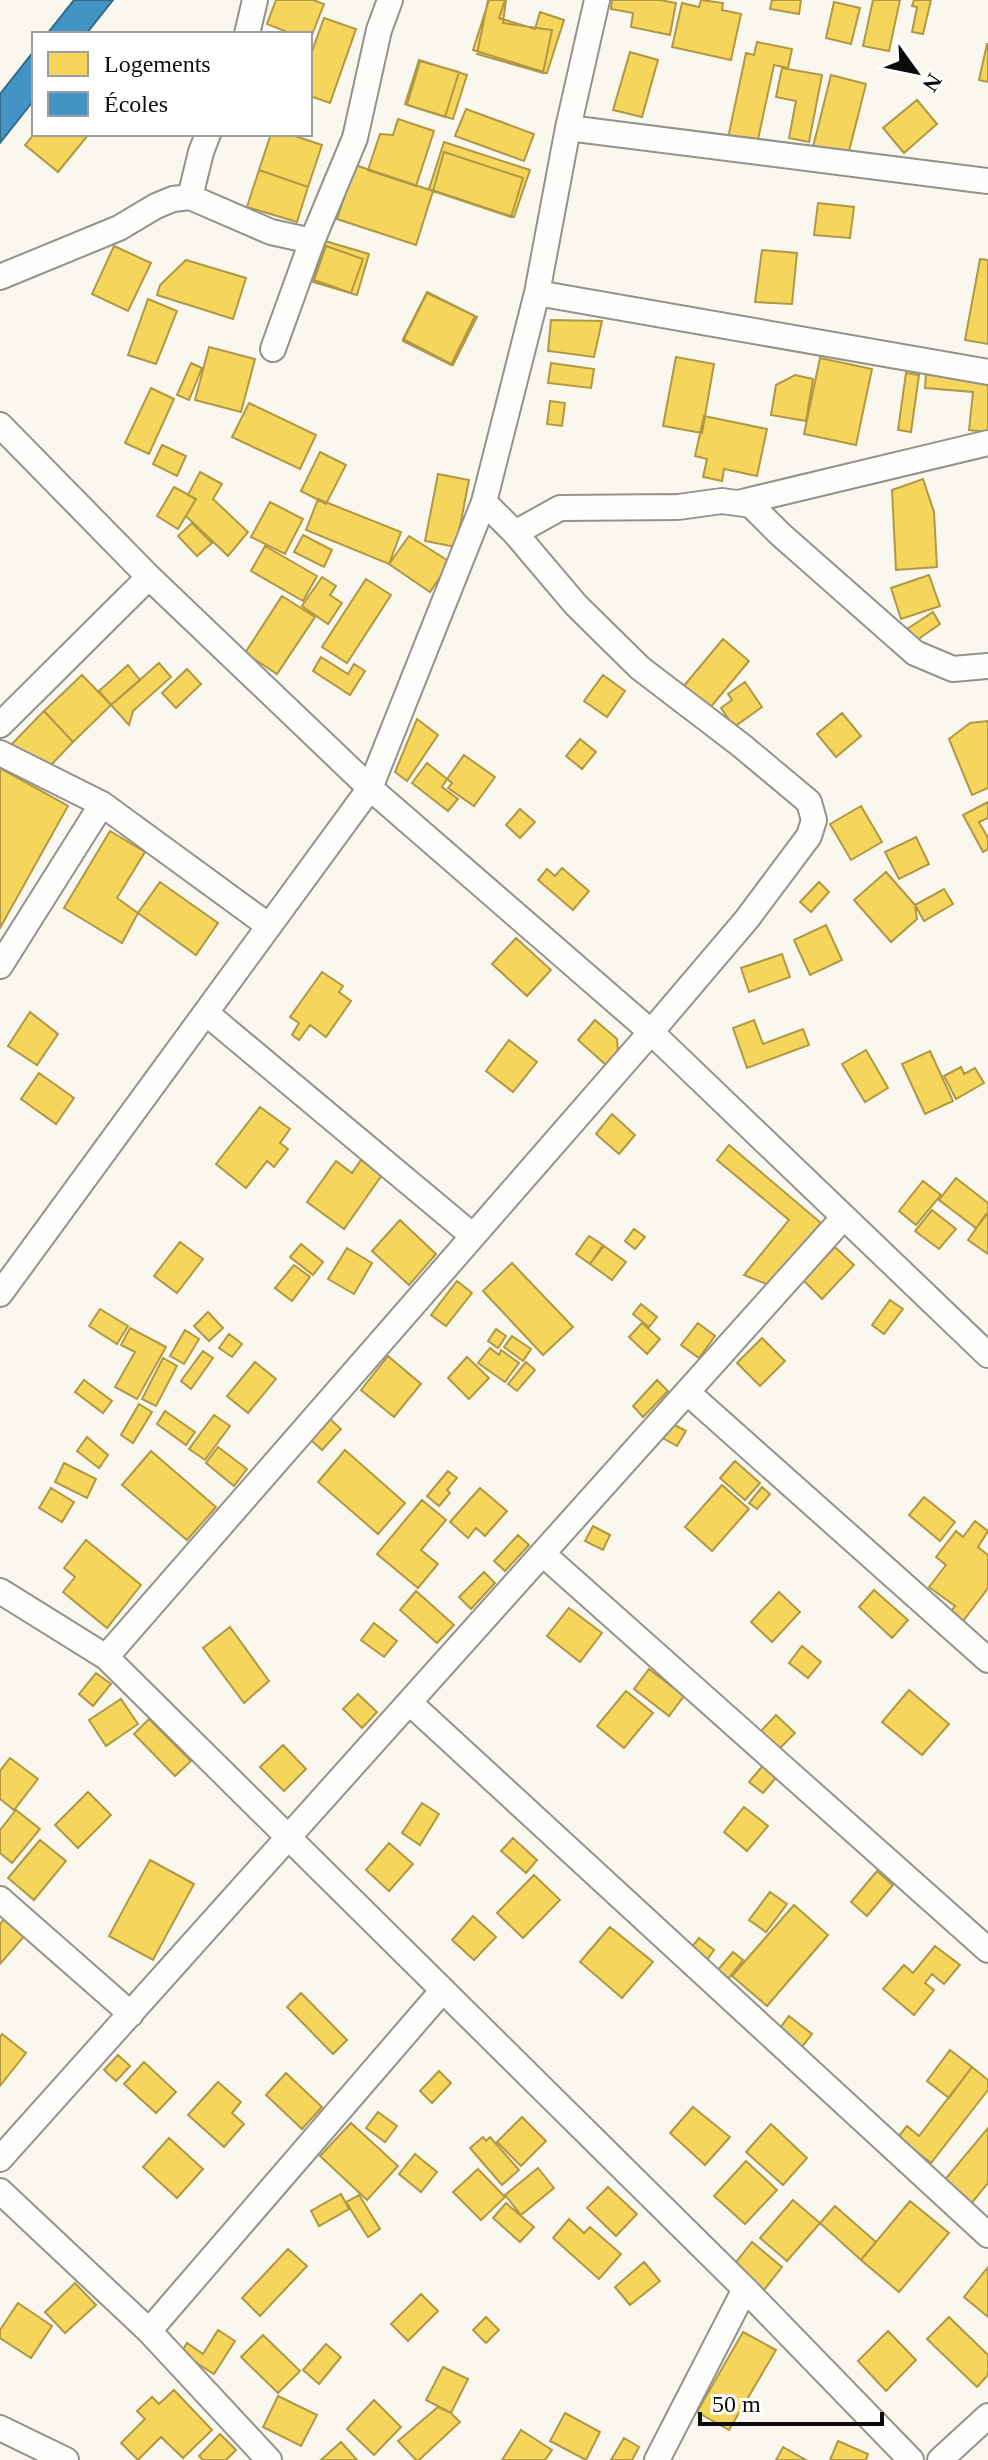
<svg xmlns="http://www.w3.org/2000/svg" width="988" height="2460" font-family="Georgia,serif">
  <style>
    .homes { fill: #f6d55c; stroke: #b09844; stroke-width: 2 }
    .schools { fill: #4393c3; stroke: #326a8c; stroke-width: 2 }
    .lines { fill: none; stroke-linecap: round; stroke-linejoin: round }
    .minor-casing { stroke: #93928d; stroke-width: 28 }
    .minor { stroke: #fefefc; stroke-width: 24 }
  </style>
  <rect width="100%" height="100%" fill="#faf8ee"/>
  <path class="homes" d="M 276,0 L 313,0 L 324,4 L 310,40 L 310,34 L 292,34 L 267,24 Z
    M 488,0 L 506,0 L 503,23 L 552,30 L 543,73 L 477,54 Z
    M 489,0 L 505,0 L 499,18 L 535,29 L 540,12 L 564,20 L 547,73 L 473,50 Z
    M 612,0 L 660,0 L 676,3 L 670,35 L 631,27 L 633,13 L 611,9 Z
    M 701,0 L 723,3 L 722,10 L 741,14 L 731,60 L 672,47 L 682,3 L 699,7 Z
    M 772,0 L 801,0 L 799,14 L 770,9 Z
    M 873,0 L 900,0 L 889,51 L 863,46 Z
    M 914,0 L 931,0 L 923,34 L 912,32 L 917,7 L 912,6 Z
    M 834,2 L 860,8 L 851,44 L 826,38 Z
    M 324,18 L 356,29 L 330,103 L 310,96 L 310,57 Z
    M 757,42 L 792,49 L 788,68 L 774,65 L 757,144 L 728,138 L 746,53 L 754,55 Z
    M 987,44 L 988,44 L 988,82 L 979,80 Z
    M 630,52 L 658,60 L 642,117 L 613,110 Z
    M 419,60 L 467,75 L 453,119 L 405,104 Z
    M 420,61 L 459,72 L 445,117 L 407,105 Z
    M 782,68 L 822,75 L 809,142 L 789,138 L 796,101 L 776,97 Z
    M 831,75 L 866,84 L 848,155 L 813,147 Z
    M 917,100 L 937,124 L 904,153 L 883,128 Z
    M 466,109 L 534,134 L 524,161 L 455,136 Z
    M 398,119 L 434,131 L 416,186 L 368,170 L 380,134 L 393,135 Z
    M 34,134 L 89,134 L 58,172 L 25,145 Z
    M 271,134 L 289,134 L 322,145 L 308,187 L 259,170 Z
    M 444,142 L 530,170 L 514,217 L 429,189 Z
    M 444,152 L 523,178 L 511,217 L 433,191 Z
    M 355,165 L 433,191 L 416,245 L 337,219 Z
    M 259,170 L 308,187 L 297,222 L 247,207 Z
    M 818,203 L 854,207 L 850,238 L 814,235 Z
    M 325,241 L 369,254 L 357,295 L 313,282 Z
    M 114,246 L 151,263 L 128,311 L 92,294 Z
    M 326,246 L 363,259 L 351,293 L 314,280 Z
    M 762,250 L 797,253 L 792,304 L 755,302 Z
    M 980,259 L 988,260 L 988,344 L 965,340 Z
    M 186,260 L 246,278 L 233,319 L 157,295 L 160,285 Z
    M 427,292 L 477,317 L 453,365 L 403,339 Z
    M 427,293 L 475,316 L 451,365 L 403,341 Z
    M 148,299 L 177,311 L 156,364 L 128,355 Z
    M 551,320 L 602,321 L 594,357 L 548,351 Z
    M 209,347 L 255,359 L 241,412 L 195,400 Z
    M 676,357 L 714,364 L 702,433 L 663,426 Z
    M 820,358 L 872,369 L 856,445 L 804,434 Z
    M 191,363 L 202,368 L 189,400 L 177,395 Z
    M 551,363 L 594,369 L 591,388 L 548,383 Z
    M 906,373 L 919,375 L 911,432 L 898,430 Z
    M 926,373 L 988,379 L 988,432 L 969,430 L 973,392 L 925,388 Z
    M 795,375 L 813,379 L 806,421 L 771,415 L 776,385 Z
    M 151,388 L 174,399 L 149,454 L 125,443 Z
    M 550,401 L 565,403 L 562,426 L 547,424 Z
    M 249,403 L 316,435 L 300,469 L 232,437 Z
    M 704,416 L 767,429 L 757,476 L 724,469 L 722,481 L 703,477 L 707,459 L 695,456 Z
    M 162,445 L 186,456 L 177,476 L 153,464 Z
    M 320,452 L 346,465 L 326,504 L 301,491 Z
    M 200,472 L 222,484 L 213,499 L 248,532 L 228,556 L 186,516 L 196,499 L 188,495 Z
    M 438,474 L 469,480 L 456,547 L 425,541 Z
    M 923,479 L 934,512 L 937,567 L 896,570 L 892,490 Z
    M 174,487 L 196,499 L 178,529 L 157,516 Z
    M 318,499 L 401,532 L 389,564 L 306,530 Z
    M 270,502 L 303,519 L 285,554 L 251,537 Z
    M 192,523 L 212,543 L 197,556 L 178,536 Z
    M 303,535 L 332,550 L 324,567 L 294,552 Z
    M 409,536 L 450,562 L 430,592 L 389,564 Z
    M 265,546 L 317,576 L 303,601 L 251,571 Z
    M 929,575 L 940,606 L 901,619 L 891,588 Z
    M 322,577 L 336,586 L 330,595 L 342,603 L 328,624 L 302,606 Z
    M 366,579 L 391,595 L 347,663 L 322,647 Z
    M 282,596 L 315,617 L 277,674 L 245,653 Z
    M 933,612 L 940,624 L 914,642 L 907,629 Z
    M 723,639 L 749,661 L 709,709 L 683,687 Z
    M 321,657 L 348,674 L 354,664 L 365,671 L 350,695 L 313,671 Z
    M 159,663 L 171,677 L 133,711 L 129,725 L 111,705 Z
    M 128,665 L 140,680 L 111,705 L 99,691 Z
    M 187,669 L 201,684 L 176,708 L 162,693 Z
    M 82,675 L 111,705 L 73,742 L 44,711 Z
    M 603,675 L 625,691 L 607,717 L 584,701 Z
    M 745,682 L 762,707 L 734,727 L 721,708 L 732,700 L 728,694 Z
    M 44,711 L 73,742 L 52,764 L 43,766 L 8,748 Z
    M 842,713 L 861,736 L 836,757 L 817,734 Z
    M 417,719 L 438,735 L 407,781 L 395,772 Z
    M 988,721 L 988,788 L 972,795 L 949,739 L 970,723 Z
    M 580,739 L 596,752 L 582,769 L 566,756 Z
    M 464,755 L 495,777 L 474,806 L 448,788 L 452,783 L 447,779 Z
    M 427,763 L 447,779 L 442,787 L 458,799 L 448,811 L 412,783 Z
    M 0,768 L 68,806 L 0,928 Z
    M 988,802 L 988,818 L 979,822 L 988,838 L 988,849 L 983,852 L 963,815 Z
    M 861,806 L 882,842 L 851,860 L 830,824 Z
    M 520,809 L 535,822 L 520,838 L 506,825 Z
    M 110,831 L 145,852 L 117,898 L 138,913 L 122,943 L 64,908 Z
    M 916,837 L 929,864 L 899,879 L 885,852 Z
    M 562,868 L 589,891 L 573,910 L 538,880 L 547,869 L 555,876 Z
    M 886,872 L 915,905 L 917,919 L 891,942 L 854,900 Z
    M 160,882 L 218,923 L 196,955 L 138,913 Z
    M 819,882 L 829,892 L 811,912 L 800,902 Z
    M 944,889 L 953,904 L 924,921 L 915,905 Z
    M 826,925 L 842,960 L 810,975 L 794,940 Z
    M 516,938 L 551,970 L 527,996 L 492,964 Z
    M 782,954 L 790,977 L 749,992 L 741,968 Z
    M 322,972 L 343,986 L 339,992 L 351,1001 L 326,1037 L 310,1025 L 299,1040 L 292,1035 L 299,1023 L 290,1017 Z
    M 30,1012 L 58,1034 L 37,1065 L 8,1046 Z
    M 595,1020 L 617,1039 L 618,1052 L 606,1065 L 578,1040 Z
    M 754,1020 L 763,1044 L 803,1029 L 809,1045 L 747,1068 L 733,1028 Z
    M 509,1040 L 537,1062 L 513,1092 L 486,1071 Z
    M 866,1050 L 888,1088 L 865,1102 L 842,1064 Z
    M 930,1051 L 953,1101 L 925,1114 L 902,1064 Z
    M 961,1067 L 964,1074 L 975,1068 L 984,1083 L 956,1099 L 944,1076 Z
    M 39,1073 L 74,1098 L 56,1124 L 21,1099 Z
    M 260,1107 L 290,1129 L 280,1143 L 288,1149 L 274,1167 L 267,1161 L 246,1188 L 216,1164 Z
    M 612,1114 L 635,1135 L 619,1154 L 596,1134 Z
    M 729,1145 L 821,1223 L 769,1285 L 744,1275 L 789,1220 L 717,1160 Z
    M 361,1160 L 382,1175 L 344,1229 L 307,1202 L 336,1161 L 352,1173 Z
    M 956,1178 L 988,1203 L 988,1213 L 976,1228 L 939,1200 Z
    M 923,1181 L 941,1195 L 916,1225 L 899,1211 Z
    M 932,1210 L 956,1229 L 939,1249 L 915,1231 Z
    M 986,1214 L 988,1216 L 988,1254 L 968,1240 Z
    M 400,1220 L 436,1254 L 409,1285 L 372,1251 Z
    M 634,1229 L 645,1237 L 635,1249 L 625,1241 Z
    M 589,1236 L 603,1245 L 590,1264 L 576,1254 Z
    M 180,1242 L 203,1259 L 177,1293 L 154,1276 Z
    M 301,1244 L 323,1262 L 313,1275 L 290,1257 Z
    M 604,1246 L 626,1262 L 612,1280 L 590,1264 Z
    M 835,1247 L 854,1265 L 822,1299 L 803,1280 Z
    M 347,1248 L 372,1263 L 354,1294 L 328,1279 Z
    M 512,1263 L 573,1327 L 543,1355 L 483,1291 Z
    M 294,1265 L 310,1277 L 292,1301 L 275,1288 Z
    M 457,1281 L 472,1293 L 446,1326 L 431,1315 Z
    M 890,1300 L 903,1309 L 884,1334 L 872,1325 Z
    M 641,1304 L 657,1317 L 649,1327 L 633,1314 Z
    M 100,1309 L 128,1326 L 117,1344 L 89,1326 Z
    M 208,1312 L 223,1328 L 209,1341 L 194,1326 Z
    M 642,1323 L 660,1339 L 647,1354 L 629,1337 Z
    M 698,1323 L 715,1336 L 699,1358 L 681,1345 Z
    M 130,1328 L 166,1347 L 137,1399 L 115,1387 L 135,1352 L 121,1345 Z
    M 496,1329 L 506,1336 L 498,1348 L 488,1341 Z
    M 185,1330 L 199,1339 L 184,1364 L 170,1356 Z
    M 229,1334 L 242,1344 L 232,1357 L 219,1348 Z
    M 512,1336 L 531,1349 L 523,1361 L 504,1347 Z
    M 762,1338 L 785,1361 L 760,1386 L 737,1363 Z
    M 490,1348 L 499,1355 L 501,1350 L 519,1363 L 505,1382 L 478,1363 Z
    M 203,1351 L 213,1358 L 191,1389 L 181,1381 Z
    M 388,1356 L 421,1384 L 394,1417 L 361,1390 Z
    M 467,1357 L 489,1378 L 469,1399 L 448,1378 Z
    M 163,1358 L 177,1366 L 156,1406 L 142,1399 Z
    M 255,1362 L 276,1379 L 248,1413 L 227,1396 Z
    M 526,1362 L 535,1370 L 517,1391 L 508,1384 Z
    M 84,1380 L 112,1401 L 103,1413 L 75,1392 Z
    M 657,1380 L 668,1391 L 643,1417 L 633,1406 Z
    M 139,1404 L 152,1412 L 133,1443 L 121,1435 Z
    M 165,1411 L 195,1432 L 186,1445 L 157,1424 Z
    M 214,1415 L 230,1426 L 205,1460 L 189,1449 Z
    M 330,1419 L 341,1429 L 322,1450 L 311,1440 Z
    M 667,1421 L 686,1431 L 677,1446 L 659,1436 Z
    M 87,1437 L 108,1455 L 99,1468 L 77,1451 Z
    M 218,1447 L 247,1469 L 234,1486 L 206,1463 Z
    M 345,1450 L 405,1503 L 378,1534 L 318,1482 Z
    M 151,1451 L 216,1507 L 187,1540 L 122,1485 Z
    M 735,1461 L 760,1483 L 745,1500 L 720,1478 Z
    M 64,1463 L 96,1479 L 87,1498 L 55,1482 Z
    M 448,1471 L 457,1478 L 447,1490 L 450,1493 L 439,1506 L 427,1496 Z
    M 722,1485 L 749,1509 L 712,1551 L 685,1527 Z
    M 762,1487 L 770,1494 L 757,1509 L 749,1503 Z
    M 51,1488 L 74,1502 L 62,1522 L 39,1508 Z
    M 480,1488 L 507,1511 L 485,1536 L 476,1528 L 468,1538 L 450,1522 Z
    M 924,1497 L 955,1522 L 940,1541 L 909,1515 Z
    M 422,1500 L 446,1520 L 421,1550 L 438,1564 L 418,1588 L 377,1554 Z
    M 975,1521 L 988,1531 L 978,1547 L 988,1555 L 988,1588 L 960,1625 L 948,1615 L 955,1606 L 929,1587 L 946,1565 L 936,1557 L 956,1531 L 963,1537 Z
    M 593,1526 L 610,1535 L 603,1550 L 585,1541 Z
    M 518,1535 L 529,1545 L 505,1571 L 494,1561 Z
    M 86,1540 L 141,1585 L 107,1628 L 63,1592 L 75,1577 L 64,1568 Z
    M 484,1572 L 495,1583 L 471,1609 L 459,1597 Z
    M 874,1590 L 908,1620 L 892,1638 L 859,1607 Z
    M 416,1591 L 454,1625 L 437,1643 L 400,1610 Z
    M 779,1592 L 800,1612 L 772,1642 L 751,1622 Z
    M 569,1608 L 602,1633 L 580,1662 L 547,1636 Z
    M 374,1623 L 397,1641 L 384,1657 L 361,1640 Z
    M 230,1627 L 269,1681 L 244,1703 L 203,1648 Z
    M 802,1646 L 821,1662 L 808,1678 L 789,1663 Z
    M 649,1669 L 684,1696 L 669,1716 L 634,1689 Z
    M 96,1673 L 111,1684 L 93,1706 L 79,1694 Z
    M 909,1690 L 949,1724 L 922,1755 L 882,1722 Z
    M 626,1691 L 653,1713 L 624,1748 L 597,1726 Z
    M 358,1694 L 377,1712 L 362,1728 L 343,1709 Z
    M 121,1699 L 138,1724 L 106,1746 L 89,1720 Z
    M 776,1715 L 795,1733 L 779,1749 L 761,1731 Z
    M 149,1719 L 191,1761 L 175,1776 L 134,1734 Z
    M 283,1745 L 306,1769 L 284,1791 L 260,1767 Z
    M 10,1758 L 38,1779 L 14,1810 L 0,1799 L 0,1771 Z
    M 766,1762 L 779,1774 L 763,1793 L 749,1782 Z
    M 88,1792 L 111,1815 L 78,1848 L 55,1825 Z
    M 422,1803 L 439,1814 L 420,1845 L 402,1833 Z
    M 744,1807 L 768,1826 L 747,1851 L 724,1832 Z
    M 16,1810 L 40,1829 L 12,1863 L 0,1853 L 0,1830 Z
    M 513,1838 L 537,1860 L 526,1873 L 501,1851 Z
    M 40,1840 L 66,1861 L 34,1900 L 8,1878 Z
    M 389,1843 L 413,1864 L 389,1891 L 366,1870 Z
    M 150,1860 L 194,1884 L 153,1960 L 109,1936 Z
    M 877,1871 L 893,1885 L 867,1916 L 851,1902 Z
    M 534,1875 L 560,1900 L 523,1938 L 497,1913 Z
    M 770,1892 L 787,1904 L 766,1932 L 749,1920 Z
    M 794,1905 L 828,1935 L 767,2006 L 732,1976 Z
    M 473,1916 L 496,1937 L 474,1960 L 452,1940 Z
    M 6,1917 L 26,1934 L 0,1964 L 0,1924 Z
    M 610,1927 L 653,1962 L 622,1998 L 580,1962 Z
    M 699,1938 L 714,1950 L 704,1964 L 688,1952 Z
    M 935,1946 L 960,1965 L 944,1984 L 932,1974 L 925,1983 L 934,1990 L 914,2015 L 883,1989 L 904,1965 L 913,1973 Z
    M 733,1952 L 743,1960 L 727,1980 L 717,1971 Z
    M 301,1993 L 347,2040 L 333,2054 L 287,2007 Z
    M 789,2016 L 812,2034 L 801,2048 L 778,2031 Z
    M 2,2034 L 26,2053 L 0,2086 L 0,2037 Z
    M 950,2050 L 972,2067 L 949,2098 L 927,2081 Z
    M 118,2055 L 130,2066 L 116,2081 L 104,2070 Z
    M 144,2062 L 176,2092 L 156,2113 L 124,2084 Z
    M 972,2067 L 988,2080 L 988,2090 L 931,2163 L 898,2137 L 907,2126 L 919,2136 Z
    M 439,2071 L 451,2083 L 432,2103 L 420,2091 Z
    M 286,2073 L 322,2107 L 302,2129 L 266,2095 Z
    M 218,2082 L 241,2102 L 232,2113 L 244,2124 L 224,2147 L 188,2115 Z
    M 693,2107 L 730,2137 L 705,2165 L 670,2133 Z
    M 378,2112 L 397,2126 L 385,2142 L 366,2128 Z
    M 522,2117 L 546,2141 L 521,2166 L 497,2142 Z
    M 351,2123 L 398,2166 L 367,2200 L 320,2156 Z
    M 771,2124 L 807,2158 L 783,2185 L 746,2152 Z
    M 988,2128 L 988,2183 L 966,2210 L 938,2188 Z
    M 483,2137 L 486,2141 L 490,2137 L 519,2170 L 502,2185 L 470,2148 Z
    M 169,2138 L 203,2169 L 177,2198 L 143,2167 Z
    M 415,2154 L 437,2172 L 421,2192 L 399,2174 Z
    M 746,2161 L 777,2190 L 745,2224 L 714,2196 Z
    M 538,2168 L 554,2188 L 521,2215 L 505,2195 Z
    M 478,2169 L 505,2197 L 481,2220 L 453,2192 Z
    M 608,2187 L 637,2214 L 616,2236 L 587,2208 Z
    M 341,2194 L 349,2209 L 319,2226 L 311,2211 Z
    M 359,2195 L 380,2229 L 368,2237 L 346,2202 Z
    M 793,2200 L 820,2223 L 787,2261 L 760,2238 Z
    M 910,2201 L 949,2233 L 899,2292 L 861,2260 Z
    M 506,2203 L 534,2227 L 520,2242 L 493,2218 Z
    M 835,2206 L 876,2242 L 861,2260 L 820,2223 Z
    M 569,2219 L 584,2233 L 590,2227 L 621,2254 L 599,2279 L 553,2238 Z
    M 752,2242 L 782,2267 L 764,2290 L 733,2266 Z
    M 288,2249 L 307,2266 L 260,2316 L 242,2298 Z
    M 644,2262 L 660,2281 L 630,2305 L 615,2287 Z
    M 988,2267 L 988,2317 L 964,2297 Z
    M 75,2283 L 96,2305 L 65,2333 L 45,2312 Z
    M 421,2294 L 438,2311 L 408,2341 L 391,2324 Z
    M 18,2303 L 52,2326 L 31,2358 L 0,2338 L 0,2330 Z
    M 486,2317 L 499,2330 L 486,2343 L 473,2330 Z
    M 949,2317 L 988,2355 L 988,2375 L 977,2387 L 927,2339 Z
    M 218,2330 L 235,2341 L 214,2374 L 181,2353 L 187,2343 L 203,2354 Z
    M 888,2331 L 916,2360 L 886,2391 L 858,2361 Z
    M 743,2332 L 776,2350 L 729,2430 L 697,2412 Z
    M 263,2335 L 300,2371 L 278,2393 L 241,2357 Z
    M 326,2344 L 341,2357 L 319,2384 L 303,2370 Z
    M 443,2367 L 468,2379 L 451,2413 L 426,2400 Z
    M 174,2390 L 212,2430 L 183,2458 L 161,2437 L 138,2460 L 121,2443 L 145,2419 L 137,2411 L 152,2397 L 159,2404 Z
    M 278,2396 L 317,2415 L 301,2446 L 263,2427 Z
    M 374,2400 L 401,2427 L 374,2455 L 347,2429 Z
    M 438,2407 L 451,2413 L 460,2422 L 419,2460 L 416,2460 L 398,2441 Z
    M 565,2413 L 600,2432 L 586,2460 L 550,2441 Z
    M 521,2430 L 552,2450 L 545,2460 L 502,2460 Z
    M 220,2434 L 236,2450 L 226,2460 L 203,2460 L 199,2456 Z
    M 624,2438 L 639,2447 L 632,2460 L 611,2460 Z
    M 838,2441 L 868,2454 L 866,2460 L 830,2460 Z
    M 341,2442 L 357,2460 L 321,2460 Z
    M 783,2447 L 806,2460 L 776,2460 Z"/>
  <path class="schools" d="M 74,0 L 113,0 L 86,34 L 47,34 Z
    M 34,51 L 34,100 L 0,143 L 0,94 Z"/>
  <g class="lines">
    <defs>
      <path id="minor" d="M 247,34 L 255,0
        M 568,128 L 988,181
        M 190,197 L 201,152 L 208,134
        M 0,277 L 119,228 L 156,206 L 173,199 L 190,197 L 271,232 L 312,241
        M 537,293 L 988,372
        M 273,349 L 312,241 L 355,138 L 379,30 L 390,0
        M 0,425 L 149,577 L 370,788 L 651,1032 L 988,1355
        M 484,502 L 515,533 L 560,508 L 678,507 L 722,501 L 751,505 L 780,534 L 915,653 L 953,669 L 988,666
        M 738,503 L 988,443
        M 0,725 L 149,577
        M 0,753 L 102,804 L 269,926
        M 0,966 L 102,804
        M 206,1013 L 473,1236
        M 0,1294 L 370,788 L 484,502 L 537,293 L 568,128 L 597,0
        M 687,1392 L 988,1660
        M 543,1554 L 988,1950
        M 0,1591 L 106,1657 L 745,2289 L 911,2460
        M 106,1657 L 651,1032 L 747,919 L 809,836 L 814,820 L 809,802 L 742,746 L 640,668 L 576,605 L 515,533
        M 410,1703 L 988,2235
        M 0,1899 L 131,2014
        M 0,2159 L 843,1218
        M 0,2191 L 149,2331 L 269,2460
        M 149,2331 L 443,1990
        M 0,2428 L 66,2460
        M 657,2460 L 745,2289
        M 940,2460 L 988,2416"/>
    </defs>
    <use href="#minor" class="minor-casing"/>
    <use href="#minor" class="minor"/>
  </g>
  <rect x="32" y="32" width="280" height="104" fill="#ffffff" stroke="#9d9d9d" stroke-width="2"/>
  <rect x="48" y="52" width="40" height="24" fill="#f6d55c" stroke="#9d9d9d" stroke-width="2"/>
  <text x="104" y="72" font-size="24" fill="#0b0b0b">Logements</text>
  <rect x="48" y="92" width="40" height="24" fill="#4393c3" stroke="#9d9d9d" stroke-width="2"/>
  <text x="104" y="112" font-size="24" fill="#0b0b0b">Écoles</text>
  <g transform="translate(916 72) rotate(123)" stroke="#ffffff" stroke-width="6" paint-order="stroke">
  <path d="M0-6L14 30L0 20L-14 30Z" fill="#0b0b0b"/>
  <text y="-12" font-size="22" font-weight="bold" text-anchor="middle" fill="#0b0b0b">N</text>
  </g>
  <path d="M700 2412v12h182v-12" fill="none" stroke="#0b0b0b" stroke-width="4"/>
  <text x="712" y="2412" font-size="24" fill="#0b0b0b" stroke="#ffffff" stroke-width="6" paint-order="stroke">50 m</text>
</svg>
